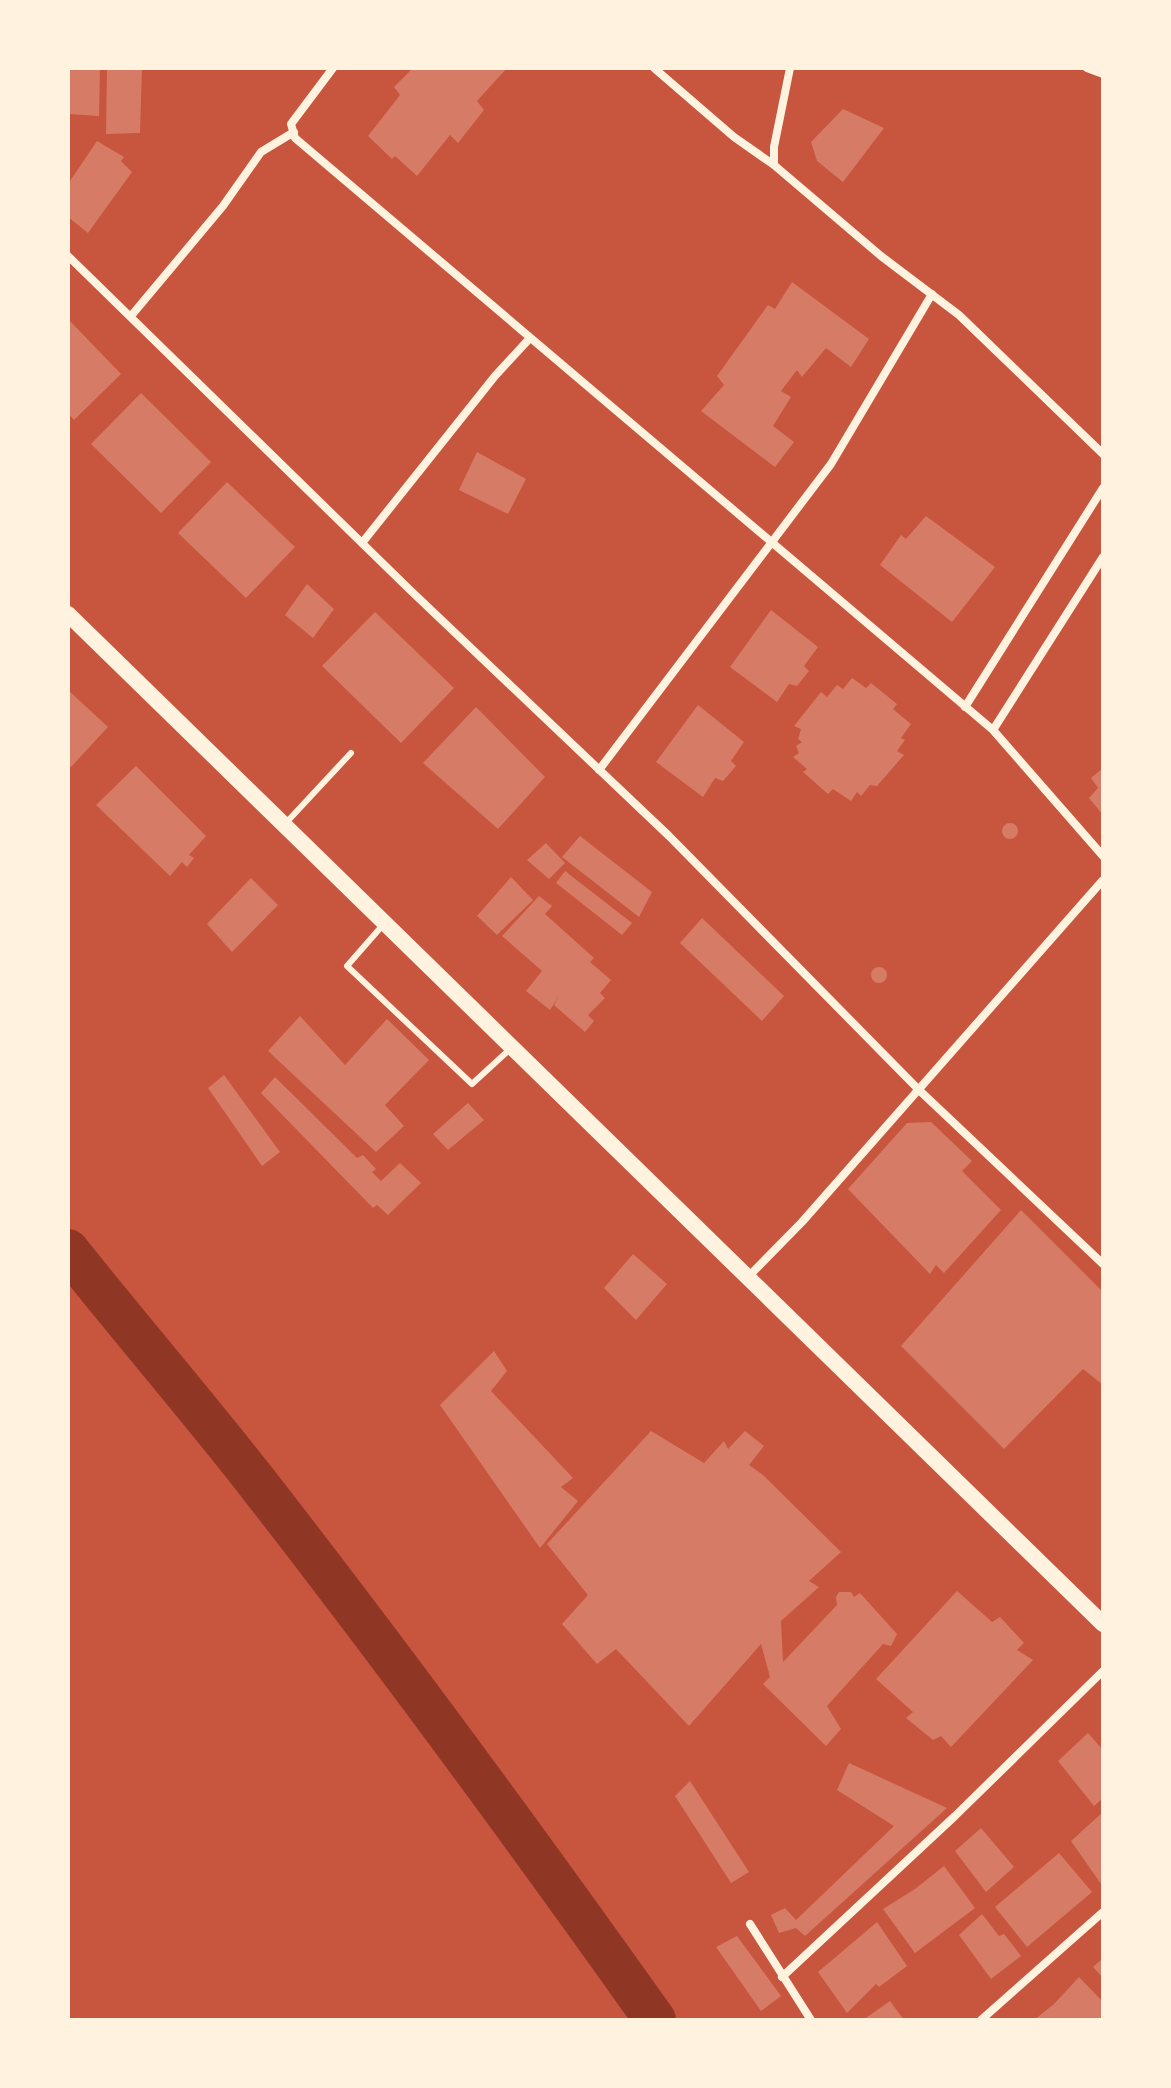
<svg xmlns="http://www.w3.org/2000/svg" width="1171" height="2088" font-family="'Roboto Condensed',sans-serif">
  <style>
    .lines { fill: none; stroke-linecap: round; stroke-linejoin: round }
    .river { stroke: #8f3625; stroke-width: 42 }
    .building { fill: #d67c66 }
    .service { stroke: #fff3e0; stroke-width: 6 }
    .minor { stroke: #fff3e0; stroke-width: 8 }
    .secondary { stroke: #fff3e0; stroke-width: 16 }
  </style>
  <rect width="100%" height="100%" fill="#c8553d"/>
  <g class="lines">
    <path class="river" d="M 68,1250 C 129,1327 194,1402 255,1480 C 393,1657 525,1837 655,2020"/>
  </g>
  <path class="building" d="M 68,68 L 100,68 L 99,116 L 68,114 Z
    M 107,68 L 142,68 L 140,133 L 106,134 Z
    M 413,68 L 507,68 L 477,101 L 484,110 L 458,143 L 450,135 L 417,176 L 395,156 L 392,159 L 368,136 L 400,95 L 394,87 Z
    M 843,109 L 884,128 L 843,182 L 817,161 L 811,142 Z
    M 97,141 L 124,157 L 121,161 L 132,172 L 88,233 L 68,217 L 68,184 Z
    M 792,282 L 869,339 L 851,367 L 826,348 L 802,377 L 797,370 L 781,391 L 791,397 L 773,426 L 794,442 L 775,467 L 701,411 L 724,385 L 717,376 L 768,305 L 775,309 Z
    M 68,319 L 121,374 L 74,420 L 68,413 Z
    M 141,393 L 211,462 L 161,513 L 91,444 Z
    M 477,452 L 526,479 L 508,514 L 459,490 Z
    M 227,482 L 295,547 L 246,598 L 178,533 Z
    M 926,516 L 995,567 L 952,622 L 880,565 L 901,535 L 906,539 Z
    M 307,584 L 334,609 L 313,638 L 285,615 Z
    M 771,610 L 818,647 L 804,666 L 809,671 L 797,686 L 789,684 L 777,702 L 730,667 Z
    M 375,612 L 454,688 L 401,743 L 322,666 Z
    M 852,678 L 866,688 L 871,683 L 897,704 L 893,709 L 911,724 L 901,738 L 905,740 L 897,751 L 904,755 L 877,786 L 870,785 L 861,796 L 857,792 L 851,801 L 833,789 L 828,794 L 803,772 L 807,769 L 793,757 L 799,753 L 796,746 L 802,742 L 798,739 L 801,729 L 794,726 L 821,692 L 827,697 L 837,685 L 843,689 Z
    M 68,690 L 108,727 L 71,767 L 68,763 Z
    M 698,705 L 744,742 L 731,761 L 736,766 L 723,781 L 715,778 L 703,797 L 656,762 Z
    M 476,707 L 545,777 L 498,829 L 423,763 Z
    M 136,766 L 206,836 L 189,855 L 194,858 L 187,867 L 182,862 L 170,876 L 96,805 Z
    M 1103,768 L 1103,815 L 1089,798 L 1098,788 L 1091,778 Z
    M1002 831a8 8 0 1 1 16 0a8 8 0 1 1-16 0Z
    M 580,836 L 652,892 L 639,917 L 562,857 Z
    M 546,843 L 565,863 L 549,879 L 527,860 Z
    M 565,871 L 632,923 L 622,935 L 556,883 Z
    M 511,877 L 533,900 L 497,935 L 477,916 Z
    M 251,878 L 278,905 L 232,952 L 207,924 Z
    M 539,896 L 552,906 L 545,914 L 594,958 L 590,962 L 611,980 L 600,993 L 605,998 L 588,1015 L 594,1021 L 585,1032 L 554,1005 L 559,996 L 550,1010 L 526,991 L 542,971 L 502,936 Z
    M 702,918 L 784,996 L 762,1021 L 680,943 Z
    M871 975a8 8 0 1 1 16 0a8 8 0 1 1-16 0Z
    M 300,1016 L 345,1065 L 387,1019 L 429,1060 L 385,1105 L 404,1126 L 376,1152 L 268,1051 Z
    M 224,1075 L 280,1152 L 262,1166 L 208,1088 Z
    M 275,1077 L 357,1158 L 363,1155 L 376,1169 L 372,1172 L 381,1181 L 400,1163 L 421,1183 L 388,1215 L 377,1205 L 373,1208 L 261,1093 Z
    M 468,1103 L 484,1120 L 448,1150 L 433,1134 Z
    M 931,1122 L 972,1161 L 962,1171 L 1001,1210 L 944,1273 L 936,1265 L 930,1274 L 848,1189 L 907,1123 Z
    M 1021,1210 L 1103,1292 L 1103,1385 L 1083,1369 L 1004,1449 L 901,1346 Z
    M 633,1254 L 667,1284 L 636,1320 L 604,1288 Z
    M 494,1351 L 507,1371 L 491,1391 L 573,1478 L 561,1487 L 578,1501 L 540,1548 L 440,1405 Z
    M 651,1431 L 704,1463 L 724,1441 L 728,1449 L 745,1431 L 764,1446 L 749,1465 L 763,1475 L 841,1552 L 809,1581 L 819,1587 L 781,1621 L 783,1662 L 837,1605 L 836,1597 L 839,1592 L 851,1592 L 854,1597 L 860,1593 L 897,1634 L 891,1646 L 883,1644 L 827,1706 L 841,1729 L 826,1746 L 763,1684 L 770,1677 L 761,1644 L 689,1726 L 616,1649 L 597,1664 L 562,1624 L 588,1595 L 547,1544 Z
    M 957,1591 L 992,1622 L 1000,1617 L 1024,1643 L 1017,1650 L 1033,1660 L 951,1747 L 941,1736 L 933,1740 L 906,1718 L 913,1712 L 876,1679 Z
    M 1088,1733 L 1103,1750 L 1103,1798 L 1094,1806 L 1058,1761 Z
    M 849,1763 L 947,1808 L 805,1936 L 796,1928 L 779,1933 L 771,1915 L 785,1908 L 796,1920 L 894,1826 L 837,1790 Z
    M 690,1781 L 749,1872 L 731,1883 L 675,1796 Z
    M 1103,1812 L 1103,1882 L 1101,1884 L 1071,1841 Z
    M 981,1828 L 1014,1867 L 986,1892 L 955,1851 Z
    M 1059,1853 L 1092,1892 L 1027,1947 L 995,1907 Z
    M 944,1866 L 975,1908 L 915,1953 L 883,1909 L 915,1889 Z
    M 982,1914 L 999,1936 L 1004,1934 L 1021,1956 L 991,1979 L 959,1935 Z
    M 877,1922 L 907,1966 L 879,1987 L 876,1984 L 847,2013 L 818,1972 Z
    M 737,1936 L 781,1996 L 761,2011 L 716,1947 Z
    M 1103,1958 L 1103,1978 L 1093,1967 Z
    M 1079,1977 L 1103,2002 L 1103,2020 L 1034,2020 L 1054,2004 Z
    M 890,2001 L 904,2020 L 863,2020 Z"/>
  <g class="lines">
    <path class="service" d="M 284,825 L 351,753
      M 382,926 L 347,966 L 472,1084 L 509,1050"/>
    <path class="minor" d="M 333,68 L 291,124 L 295,138 L 993,730 L 1103,856
      M 654,68 L 734,137 L 774,165 L 881,256 L 959,315 L 1103,454
      M 1087,68 L 1103,74
      M 774,165 L 774,147 L 790,68
      M 68,256 L 409,589 L 669,836 L 919,1090 L 1103,1264
      M 131,316 L 223,206 L 261,152 L 294,132
      M 362,543 L 495,376 L 530,338
      M 965,707 L 1103,488
      M 993,730 L 1103,557
      M 599,770 L 831,464 L 932,294
      M 748,1277 L 802,1222 L 1103,880
      M 750,1924 L 811,2020
      M 782,1977 L 955,1816 L 1103,1671
      M 981,2020 L 1103,1912"/>
    <path class="secondary" d="M 68,614 L 1103,1624"/>
  </g>
  <rect width="1171" height="2088" fill="none" stroke="#fff3e0" stroke-width="140"/>
</svg>
